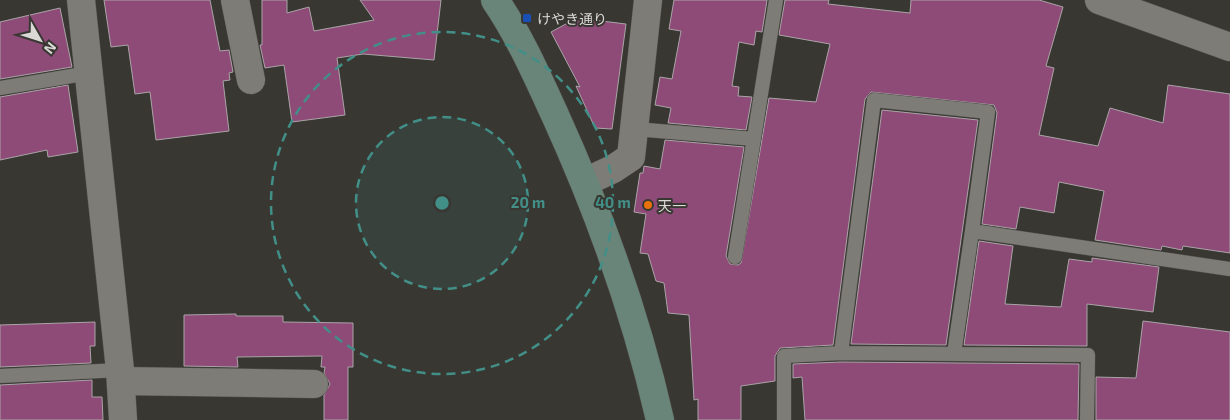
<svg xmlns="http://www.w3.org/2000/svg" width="1230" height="420" font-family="'Exo 2','Noto Sans JP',sans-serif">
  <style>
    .building { fill: #8e4b77; stroke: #aaa4a8 }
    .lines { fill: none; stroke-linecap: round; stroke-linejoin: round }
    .lane-casing { stroke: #54524f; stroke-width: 15 }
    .street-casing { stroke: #54524f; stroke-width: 29 }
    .secondary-casing { stroke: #54524f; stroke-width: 29 }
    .lane { stroke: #7e7c76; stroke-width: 14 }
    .street { stroke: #7e7c76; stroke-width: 28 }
    .secondary { stroke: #698479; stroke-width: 28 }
    .ring { fill: none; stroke: #428f88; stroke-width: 2.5; stroke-dasharray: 9 6 }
    .transit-dot { fill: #1a4fb4; stroke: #383732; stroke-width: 2 }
    .food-dot { fill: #e8710a; stroke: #383732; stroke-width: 2 }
    .labels { text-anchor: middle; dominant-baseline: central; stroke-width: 4; stroke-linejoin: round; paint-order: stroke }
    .poi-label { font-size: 14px; fill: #dad9d6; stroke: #383732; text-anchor: start }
    .centre { fill: #428f88; stroke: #383732; stroke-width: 2.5 }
    .ring-label { font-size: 15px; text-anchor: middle; font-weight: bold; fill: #428f88; stroke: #383732; stroke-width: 4; stroke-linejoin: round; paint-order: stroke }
  </style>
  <rect width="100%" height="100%" fill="#383732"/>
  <path class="building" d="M 104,0 L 210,0 L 220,51 L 229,50 L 233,72 L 229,73 L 230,80 L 223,81 L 229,131 L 156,140 L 150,92 L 135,94 L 128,45 L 111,47 Z
    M 262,0 L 287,0 L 287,13 L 309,7 L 314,31 L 374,20 L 360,0 L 441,0 L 434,60 L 363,54 L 337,58 L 345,115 L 292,122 L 284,65 L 265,68 L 260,45 L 262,45 Z
    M 674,0 L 767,0 L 762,32 L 756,31 L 754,45 L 739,42 L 732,86 L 739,87 L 738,96 L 752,97 L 746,130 L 668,123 L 671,108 L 655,105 L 660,77 L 672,79 L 681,31 L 669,29 Z
    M 785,0 L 829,0 L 828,4 L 910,13 L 911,0 L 1039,0 L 1063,7 L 1046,66 L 1054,68 L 1039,135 L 1098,146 L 1110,108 L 1163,123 L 1168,85 L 1230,94 L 1230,253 L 1183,246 L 1182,250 L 1162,246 L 1161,250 L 1095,240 L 1104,191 L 1059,182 L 1054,213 L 1020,207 L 1016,229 L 982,224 L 997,113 L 994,105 L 871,92 L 865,99 L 833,345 L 780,348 L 775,356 L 775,381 L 741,386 L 741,420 L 698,420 L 698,399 L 694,400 L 689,315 L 668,313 L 664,283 L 656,281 L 648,254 L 640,253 L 646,214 L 634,212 L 640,173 L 643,173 L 644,166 L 660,169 L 665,140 L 744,147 L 726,256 L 730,264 L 738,265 L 741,263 L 769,98 L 816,102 L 830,44 L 779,35 Z
    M 60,8 L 72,67 L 0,79 L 0,22 Z
    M 577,18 L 626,24 L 612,129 L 595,128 L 576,86 L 580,87 L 551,32 Z
    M 68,85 L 78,152 L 48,157 L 47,150 L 0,160 L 0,97 Z
    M 882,110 L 978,120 L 946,345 L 851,344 Z
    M 979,241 L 1013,246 L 1005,304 L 1061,307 L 1069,259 L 1092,262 L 1092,258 L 1159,267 L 1153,312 L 1087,304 L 1087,346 L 964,345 Z
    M 236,314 L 236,316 L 283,316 L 283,322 L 353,323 L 353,367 L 348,367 L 348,420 L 324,420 L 324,395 L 330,384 L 324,373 L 325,367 L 321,367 L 322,356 L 237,357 L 238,367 L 184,366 L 184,315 Z
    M 1143,321 L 1230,332 L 1230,420 L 1096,420 L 1096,377 L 1136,378 Z
    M 95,322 L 95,346 L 90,346 L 91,363 L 0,367 L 0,325 Z
    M 841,362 L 1079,364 L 1078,420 L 805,420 L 802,377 L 793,378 L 793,364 Z
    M 92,380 L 92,397 L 102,397 L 103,420 L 0,420 L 0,385 Z"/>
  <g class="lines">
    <defs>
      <path id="lane" d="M 0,88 L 89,73
        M 635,129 L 754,139
        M 735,257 L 776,0
        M 841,353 L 1088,355 L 1087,420
        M 954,354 L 972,231
        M 0,376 L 120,370
        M 784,420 L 784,356 L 841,353 L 874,100 L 988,112 L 972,231 L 1230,269"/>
      <path id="street" d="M 81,0 L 120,370 L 123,420
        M 235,0 L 251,80
        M 1099,0 L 1230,47
        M 585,182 L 613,169 L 631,157 L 648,0
        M 121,381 L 314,384"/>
      <path id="secondary" d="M 495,0 C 519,35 537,76 555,115 C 600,214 636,314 660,420"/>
    </defs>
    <use href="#lane" class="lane-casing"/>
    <use href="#street" class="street-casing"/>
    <use href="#secondary" class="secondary-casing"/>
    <use href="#lane" class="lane"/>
    <use href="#street" class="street"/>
    <use href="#secondary" class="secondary"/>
  </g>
  <circle cx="442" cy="203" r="86" fill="#428f88" fill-opacity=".12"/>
  <g class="ring">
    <circle cx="442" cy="203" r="86"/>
    <circle cx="442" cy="203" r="171"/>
  </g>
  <rect class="transit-dot" x="522" y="13" width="10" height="10" rx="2.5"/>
  <circle class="food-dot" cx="648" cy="205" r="5"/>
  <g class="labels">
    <g class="poi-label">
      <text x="537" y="18">けやき通り</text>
      <text x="658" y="205">天一</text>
    </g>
  </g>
  <circle cx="442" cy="203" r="8" class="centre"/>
  <g class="ring-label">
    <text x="528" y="208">20 m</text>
    <text x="613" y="208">40 m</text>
  </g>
  <g transform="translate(40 40) rotate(129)" stroke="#383732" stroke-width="4" paint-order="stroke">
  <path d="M0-4L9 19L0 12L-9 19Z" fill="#dad9d6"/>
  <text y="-8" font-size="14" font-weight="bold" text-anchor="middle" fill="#dad9d6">N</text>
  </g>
</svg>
